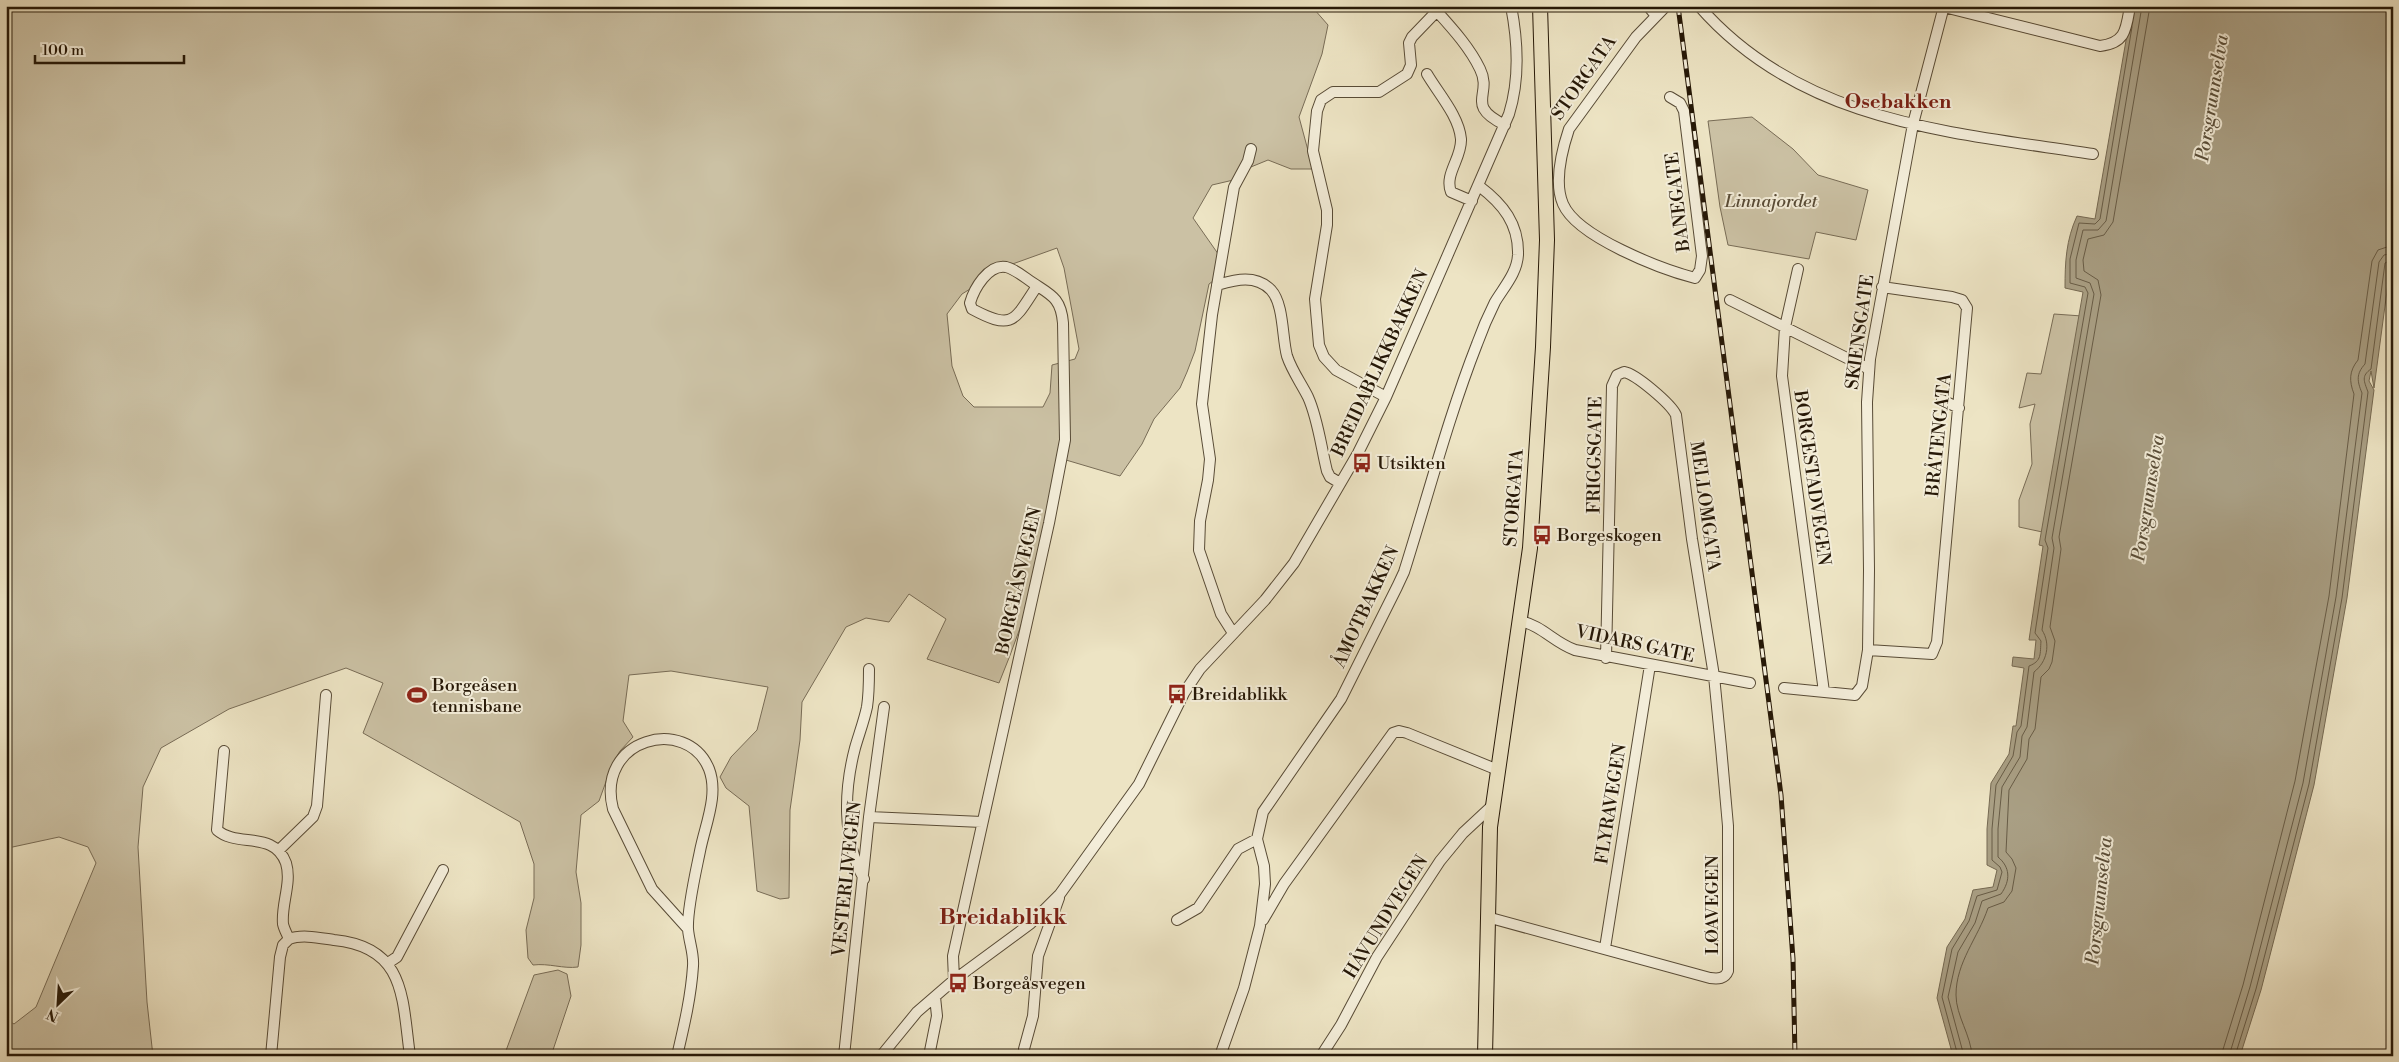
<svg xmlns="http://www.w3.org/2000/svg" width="2399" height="1062" font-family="'Libre Bodoni',serif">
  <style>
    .green { fill: #cbc1a4; stroke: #786c56; fill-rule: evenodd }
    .water { fill: #a99f84; stroke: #756952 }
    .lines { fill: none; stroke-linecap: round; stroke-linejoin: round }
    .shore { stroke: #685c46; stroke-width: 1 }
    .minor-casing { stroke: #584b36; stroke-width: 12 }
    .major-casing { stroke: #261807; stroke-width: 16 }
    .minor { stroke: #f3edd9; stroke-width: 10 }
    .major { stroke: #ede4c4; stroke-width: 14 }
    .rail-casing { stroke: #261807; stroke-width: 5 }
    .rail { stroke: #f3edd9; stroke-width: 3; stroke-dasharray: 9; stroke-linecap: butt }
    .labels { text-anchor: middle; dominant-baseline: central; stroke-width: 4; stroke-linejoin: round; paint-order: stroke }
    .street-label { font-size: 18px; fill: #261807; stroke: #f3edd9 }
    .park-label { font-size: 18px; font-style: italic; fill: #584b36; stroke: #f3edd9 }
    .poi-label { font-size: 18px; fill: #261807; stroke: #f3edd9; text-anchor: start }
    .water-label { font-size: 19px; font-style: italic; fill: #5a4e39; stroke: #f3edd9 }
    .quarter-label { font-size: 20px; font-weight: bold; fill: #7a1f14; stroke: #f3edd9 }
    .district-label { font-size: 22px; font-weight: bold; fill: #7a1f14; stroke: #f3edd9 }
  </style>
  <rect width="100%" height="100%" fill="#ede4c4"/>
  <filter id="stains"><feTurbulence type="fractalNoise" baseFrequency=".004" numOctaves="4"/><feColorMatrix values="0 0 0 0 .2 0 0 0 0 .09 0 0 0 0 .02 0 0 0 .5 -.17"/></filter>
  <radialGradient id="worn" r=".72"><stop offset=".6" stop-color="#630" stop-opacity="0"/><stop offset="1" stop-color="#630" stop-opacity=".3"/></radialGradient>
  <path class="green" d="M 6,6 L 1315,6 L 1314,9 L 1328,25 L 1322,54 L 1299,117 L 1313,169 L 1291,169 L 1268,160 L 1246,169 L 1242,178 L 1212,185 L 1193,218 L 1221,258 L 1220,276 L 1209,284 L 1195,351 L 1187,372 L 1180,388 L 1154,419 L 1142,444 L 1120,476 L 1066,460 C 1050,536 1029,611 999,683 L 927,659 L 946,619 L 909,594 L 889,622 L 866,618 L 846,627 L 802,702 L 800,740 L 790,810 L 789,898 L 780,899 L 757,891 L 749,806 L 726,788 L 720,777 L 731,757 L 757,730 L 768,687 L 671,671 L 629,675 L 623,721 L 633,737 L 620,751 L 612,765 L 599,801 L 581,815 L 576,872 L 581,903 L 581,945 L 578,967 C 563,969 549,963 533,965 L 528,958 L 526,930 L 534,898 L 534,864 L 520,822 L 363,733 L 383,683 L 346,668 L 229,709 L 161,748 L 143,787 L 138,847 L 147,1002 L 153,1056 L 6,1056 L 6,1019 L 14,1024 L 36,1007 L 96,863 L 88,847 L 59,837 L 8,848 L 6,862 ZM 1057,248 L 1064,268 L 1079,349 L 1075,359 L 1052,365 L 1050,393 L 1043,407 L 974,407 L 963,396 L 952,366 L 947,314 L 962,294 L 1007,266 Z
    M 1752,117 L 1793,149 L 1818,175 L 1868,190 L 1856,240 L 1816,232 L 1809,259 L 1728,245 L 1720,207 L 1708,121 Z
    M 2054,314 L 2082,316 L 2047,533 L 2019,527 L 2019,500 L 2032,464 L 2030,424 L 2035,404 L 2019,408 L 2027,373 L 2041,374 Z
    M 558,970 L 567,974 L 571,996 L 551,1056 L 504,1056 L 534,975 Z"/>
  <path class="water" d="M 2132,6 L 2393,6 L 2393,246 L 2374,388 L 2371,371 L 2369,381 L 2374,390 L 2347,598 L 2314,785 L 2261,990 L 2240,1056 L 1953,1056 L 1937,998 L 1947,947 L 1965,919 L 1973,890 L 1993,887 L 1997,870 L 1987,865 L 1987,829 L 1991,783 L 2009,754 L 2013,726 L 2016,726 L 2024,668 L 2012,666 L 2013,657 L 2034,659 L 2036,640 L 2029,640 L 2043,546 L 2039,545 L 2083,292 L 2065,288 C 2065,262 2066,240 2077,216 L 2095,219 Z"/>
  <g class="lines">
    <path class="shore" d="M 1958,1056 L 1942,997 L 1952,949 L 1969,921 L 1977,896 L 1997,890 L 2002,872 L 2000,867 L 1992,860 L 1992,829 L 1996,785 L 2013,756 L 2017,732 L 2021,726 L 2029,666 C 2042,661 2040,654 2041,641 L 2035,633 L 2048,548 L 2045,540 L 2088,293 L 2085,287 L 2070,283 L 2070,259 L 2079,223 L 2095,224 L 2100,219 L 2132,27
      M 1964,1056 L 1948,997 L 1958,952 L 1975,923 L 1982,901 L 2001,894 C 2011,880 2010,867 1998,857 L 1998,829 L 2002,787 L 2020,757 L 2022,736 L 2027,727 L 2034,672 C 2047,662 2051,644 2042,630 L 2054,548 L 2052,538 L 2094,294 L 2090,283 L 2076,278 L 2076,260 L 2083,230 L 2098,230 L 2106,221 L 2142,6
      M 1972,1056 C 1971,1035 1956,1016 1956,995 C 1956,962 1978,938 1988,908 L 2004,902 L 2012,891 L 2016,868 L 2012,859 L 2006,852 L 2009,790 L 2027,759 L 2029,739 L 2035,729 L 2041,677 L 2049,669 L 2052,662 L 2055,641 L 2050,627 L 2061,549 L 2059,537 L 2101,295 L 2098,280 L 2084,271 L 2083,260 L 2088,239 L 2104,235 L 2113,222 L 2150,6
      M 2221,1056 L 2243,985 L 2295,781 L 2329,596 L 2354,394 C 2349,381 2349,371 2358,360 L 2372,261 L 2378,250 L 2393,245
      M 2229,1056 L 2250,987 L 2303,783 L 2336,597 L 2362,393 C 2357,381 2356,374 2365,364 L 2379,262 L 2384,255 L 2393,253
      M 2235,1056 L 2256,989 L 2309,784 L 2342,598 L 2368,392 C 2364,381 2361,376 2371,369 L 2385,263 L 2393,259"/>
    <defs>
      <path id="minor" d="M 1648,6 L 1656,16
        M 1666,6 L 1636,37 L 1569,129 C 1562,150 1554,183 1563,204 C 1577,237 1661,269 1695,278 L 1700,270 L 1702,256 L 1684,111 L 1680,103 L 1670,97
        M 1699,6 C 1801,123 1950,132 2093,154
        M 1433,7 C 1450,26 1469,46 1480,69 C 1493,95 1464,105 1505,125
        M 1944,7 L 2100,46 C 2126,43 2126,29 2130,6
        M 1427,74 C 1438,93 1459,116 1461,139 C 1462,158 1444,174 1451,192 L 1472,201
        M 1798,269 L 1785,327 L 1782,376 L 1824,692
        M 1217,285 C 1235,280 1255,274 1271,290 C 1284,304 1282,338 1287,356 C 1292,371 1301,383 1308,397 C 1318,419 1321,447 1327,471 L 1330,477 L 1340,483
        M 1730,300 L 1869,369
        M 1386,397 L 1336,370 L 1324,357 L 1319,345 L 1315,299 L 1327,225 L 1327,210 L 1313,151 L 1317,111 L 1321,100 L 1333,92 L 1379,92 L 1407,74 L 1411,65 L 1409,43 L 1412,37 L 1437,11
        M 1942,400 L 1959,408
        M 1520,621 C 1543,626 1553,642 1575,650 L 1750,683
        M 1233,633 L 1221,614 L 1199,550 L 1200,521 L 1208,480 L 1210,459 L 1202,404 L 1212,315 L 1234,187 L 1248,161 L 1251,149
        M 1868,650 L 1932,654 L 1937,642 L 1967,308 L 1962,300 L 1952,297 L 1882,287
        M 1784,688 L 1855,695 L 1862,686 L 1868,650 L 1869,570 L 1867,402 L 1870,359 L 1913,124 L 1944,6
        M 224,751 L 217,830 C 237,848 274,830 286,863 C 292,883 281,904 283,924 C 284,929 287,934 289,939
        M 869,817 L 982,822
        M 279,850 L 313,817 L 317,806 L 326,695
        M 864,879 C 842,839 844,790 855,748 C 859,734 864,721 867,707 C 869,694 869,681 869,669
        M 1487,917 L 1710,978 C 1718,979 1725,979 1728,971 L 1728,826 L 1721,747 L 1714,676 L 1692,539 L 1676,415 C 1671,404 1636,374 1624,372 L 1617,375 L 1612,386 L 1606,658
        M 1177,920 L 1198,908 L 1238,849 L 1257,839
        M 1263,920 L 1284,884 L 1393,733 L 1399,731 L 1407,733 L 1498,770
        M 289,939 C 302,934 320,938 334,940 C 406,947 402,998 410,1056
        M 1605,948 L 1650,665
        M 388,963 L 397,957 L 443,870
        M 954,980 L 953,956 L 1049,523 L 1065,440 L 1063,323 C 1061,298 1051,295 1033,283 C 1024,277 1015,269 1006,267 C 988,264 974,289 970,303 L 972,309 C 1013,331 1014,321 1037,286
        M 1024,1049 L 1033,1016 L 1038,956 L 1059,898
        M 271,1056 L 280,957 L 283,945 L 289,939
        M 677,1056 C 684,1026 691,997 693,966 C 694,953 689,942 688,929 C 687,909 696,871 700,851 C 705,825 719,795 709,769 C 687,715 595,738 613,809 L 652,889 L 688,929
        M 844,1056 L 869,817 L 884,707
        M 881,1056 L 917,1012 L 954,980 L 1030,924 L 1060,894 L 1139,784 L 1184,693 L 1200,669 L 1265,600 L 1294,563 L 1358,453 L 1386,397 L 1509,114 C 1520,79 1518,42 1511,6
        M 929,1056 L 937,1016 L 935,997
        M 1220,1056 L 1244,988 L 1260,926 L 1265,884 L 1264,866 L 1257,839 L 1263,812 L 1341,699 L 1397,587 L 1404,572 C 1428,496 1448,418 1477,344 C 1482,330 1488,316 1495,302 C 1504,287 1517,273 1518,255 C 1519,224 1503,204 1479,186
        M 1321,1056 L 1341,1025 L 1377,957 L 1440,861 L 1463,833 L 1492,806"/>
      <path id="major" d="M 1485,1056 L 1490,827 L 1530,548 L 1543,347 L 1547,240 L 1540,6"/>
    </defs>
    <use href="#minor" class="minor-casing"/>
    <use href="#major" class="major-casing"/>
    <use href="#minor" class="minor"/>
    <use href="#major" class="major"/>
    <defs>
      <path id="rail" d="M 1678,6 L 1781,795 L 1793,959 L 1795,1056"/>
    </defs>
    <use href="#rail" class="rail-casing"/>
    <use href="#rail" class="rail"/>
  </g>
  <defs>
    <symbol id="bus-bare" viewBox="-9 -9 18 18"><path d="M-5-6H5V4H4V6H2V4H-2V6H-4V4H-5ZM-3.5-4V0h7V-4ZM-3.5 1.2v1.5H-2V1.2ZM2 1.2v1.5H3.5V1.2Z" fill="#8f2418" stroke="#f3edd9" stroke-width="2.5" paint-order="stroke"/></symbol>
    <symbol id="stadium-bare" viewBox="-9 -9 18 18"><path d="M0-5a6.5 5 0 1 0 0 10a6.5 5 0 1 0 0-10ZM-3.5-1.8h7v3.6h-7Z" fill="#8f2418" stroke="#f3edd9" stroke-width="2.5" paint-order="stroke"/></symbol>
  </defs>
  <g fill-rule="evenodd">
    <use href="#bus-bare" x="1348" y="449" width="28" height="28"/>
    <use href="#bus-bare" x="1528" y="521" width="28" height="28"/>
    <use href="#bus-bare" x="1163" y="680" width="28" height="28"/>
    <use href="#stadium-bare" x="403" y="681" width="28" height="28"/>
    <use href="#bus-bare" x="944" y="969" width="28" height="28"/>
  </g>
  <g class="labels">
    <g class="street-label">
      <text transform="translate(1584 78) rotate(-55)">STORGATA</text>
      <text transform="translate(1678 202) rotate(-97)">BANEGATE</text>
      <text transform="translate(1860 332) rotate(-82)">SKIENSGATE</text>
      <text transform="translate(1380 363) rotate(-65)">BREIDABLIKKBAKKEN</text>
      <text transform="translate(1939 435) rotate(-84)">BRÅTENGATA</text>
      <text transform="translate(1595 455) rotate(-89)">FRIGGSGATE</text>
      <text transform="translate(1812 478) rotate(82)">BORGESTADVEGEN</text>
      <text transform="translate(1514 498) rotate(-86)">STORGATA</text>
      <text transform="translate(1705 506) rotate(82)">MELLOMGATA</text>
      <text transform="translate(1019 581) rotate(-77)">BORGEÅSVEGEN</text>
      <text transform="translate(1366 607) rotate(-65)">ÅMOTBAKKEN</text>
      <text transform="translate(1635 644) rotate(12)">VIDARS GATE</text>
      <text transform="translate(1611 804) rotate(-81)">FLYRAVEGEN</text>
      <text transform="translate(847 879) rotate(-84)">VESTERLIVEGEN</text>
      <text transform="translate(1712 905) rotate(-90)">LØAVEGEN</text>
      <text transform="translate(1386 917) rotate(-58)">HÅVUNDVEGEN</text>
    </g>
    <g class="park-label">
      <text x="1771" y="201">Linnajordet</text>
    </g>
    <g class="poi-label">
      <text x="1377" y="463">Utsikten</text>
      <text x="1557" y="535">Borgeskogen</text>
      <text x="432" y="685">Borgeåsen<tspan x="432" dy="21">tennisbane</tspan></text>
      <text x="1192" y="694">Breidablikk</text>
      <text x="973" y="983">Borgeåsvegen</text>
    </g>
    <g class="water-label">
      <text transform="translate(2212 98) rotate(-81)">Porsgrunnselva</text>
      <text transform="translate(2148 498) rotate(-81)">Porsgrunnselva</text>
      <text transform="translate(2099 901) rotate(-84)">Porsgrunnselva</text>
    </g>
    <g class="quarter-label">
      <text x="1898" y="102">Osebakken</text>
    </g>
    <g class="district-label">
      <text x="1003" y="917">Breidablikk</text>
    </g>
  </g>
  <rect width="2399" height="1062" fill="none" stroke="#ede4c4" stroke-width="25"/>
  <rect x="8" y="8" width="2384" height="1047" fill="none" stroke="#261807" stroke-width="2.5"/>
  <rect x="12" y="12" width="2374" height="1037" fill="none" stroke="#261807"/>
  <g transform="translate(58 1004) rotate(205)" stroke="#f3edd9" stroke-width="4" paint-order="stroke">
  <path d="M0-4L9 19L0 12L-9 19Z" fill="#261807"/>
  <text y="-8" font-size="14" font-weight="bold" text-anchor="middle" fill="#261807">N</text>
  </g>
  <path d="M35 55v8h149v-8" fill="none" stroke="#261807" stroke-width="2.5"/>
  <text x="42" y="55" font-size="15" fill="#261807" stroke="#f3edd9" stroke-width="4" paint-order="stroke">100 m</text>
  <rect width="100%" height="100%" filter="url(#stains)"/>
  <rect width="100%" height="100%" fill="url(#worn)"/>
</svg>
